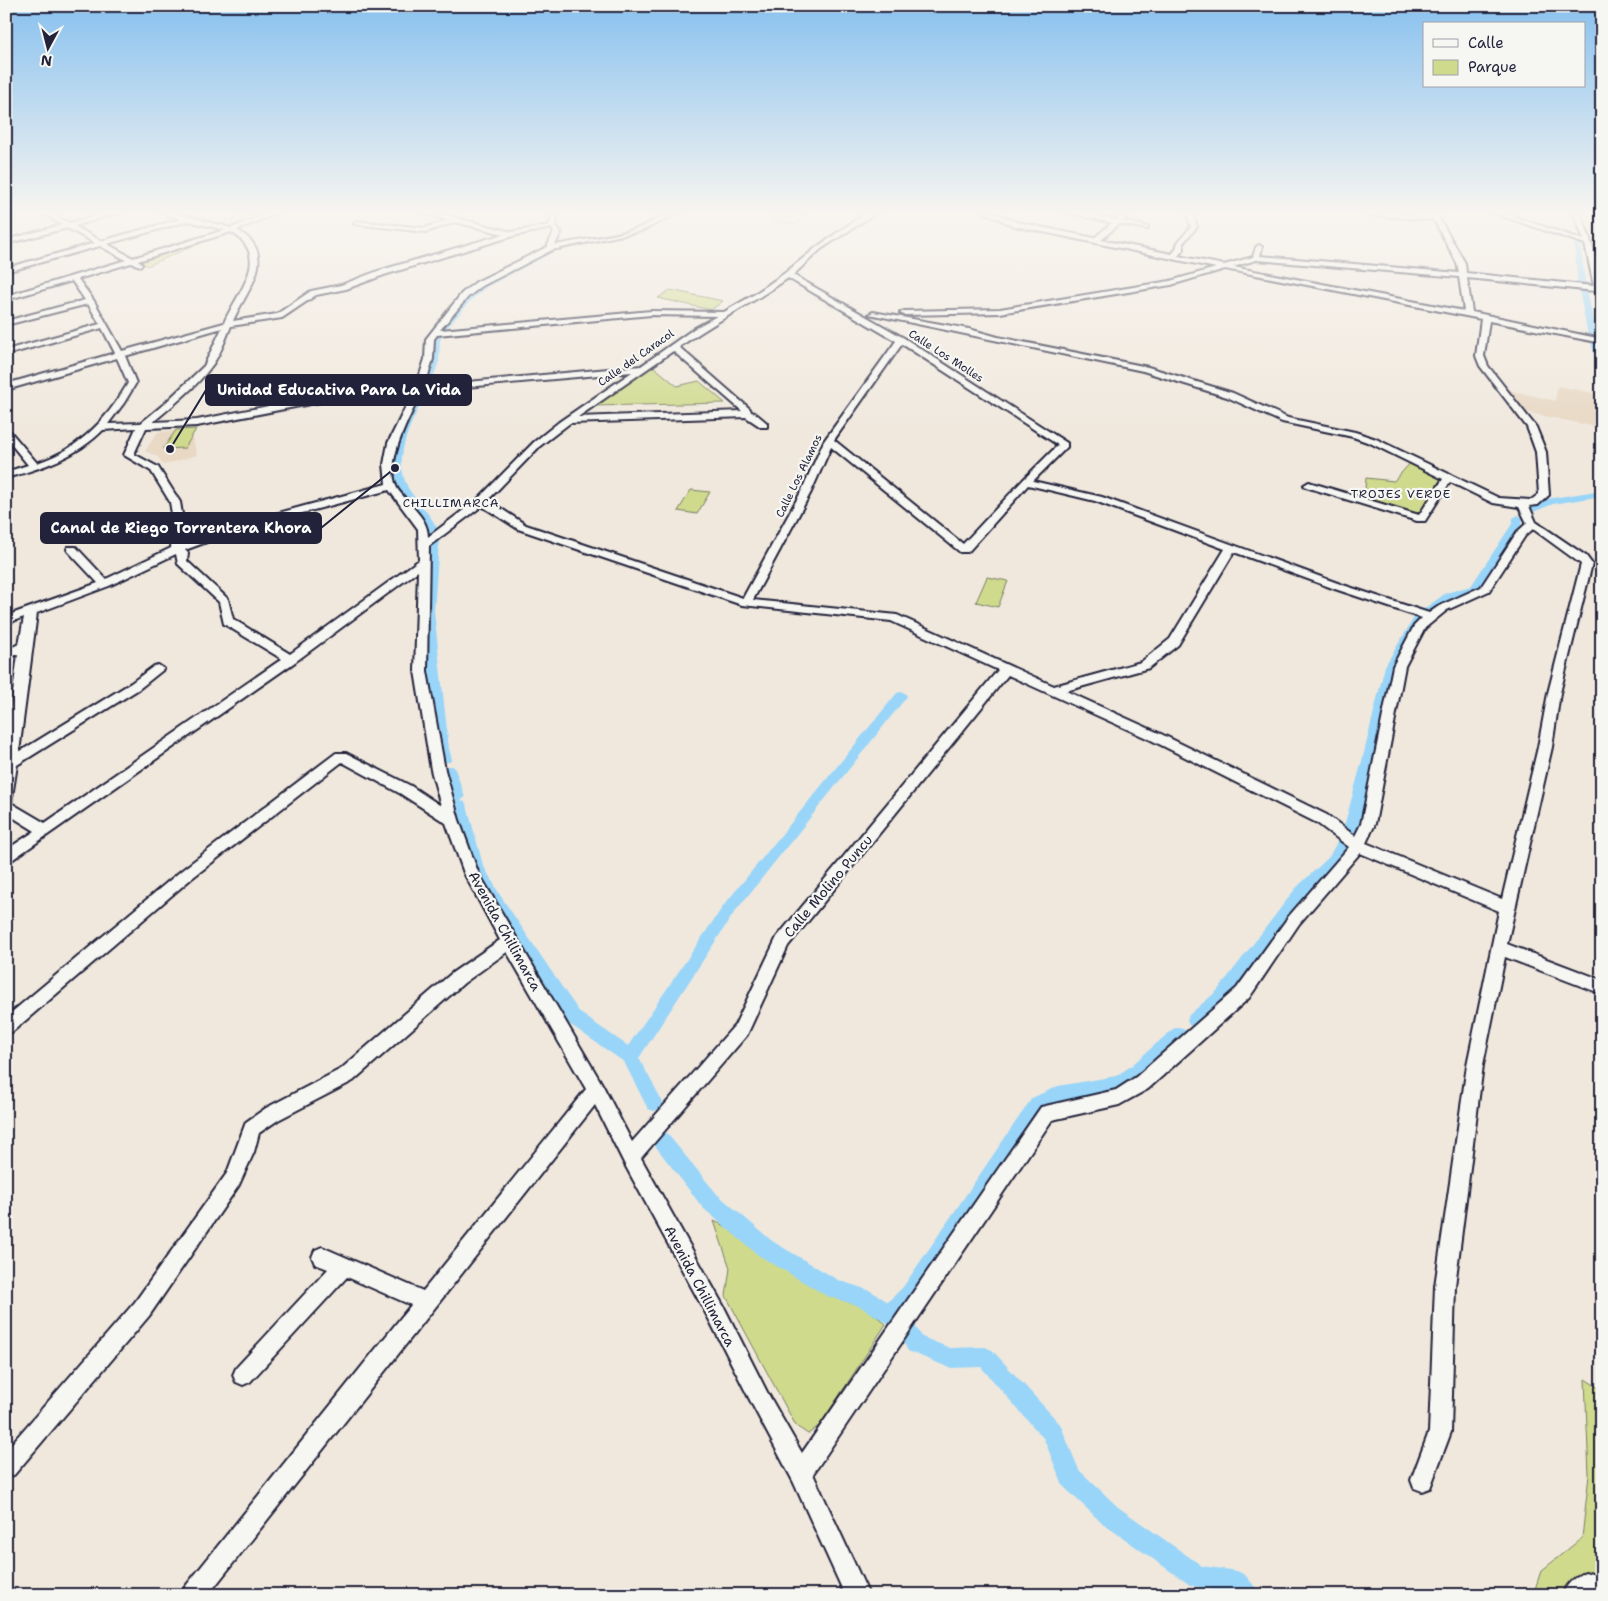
<svg xmlns="http://www.w3.org/2000/svg" width="1608" height="1601" font-family="'Shantell Sans',sans-serif">
  <style>
    .built { fill: #e8d8c4 }
    .green { fill: #cfda8d; stroke: #787e64 }
    .lines { fill: none; stroke-linecap: round; stroke-linejoin: round }
    .stream { stroke: #698dad; stroke-width: 2 }
    .canal { fill: #98d5f9; fill-rule: evenodd }
    .minor-casing { stroke: #22223b; stroke-width: 4 }
    .minor { fill: #f6f6f2; fill-rule: evenodd }
    .labels { text-anchor: middle; dominant-baseline: central; stroke-width: 4.5; stroke-linejoin: round; paint-order: stroke }
    .far-street-label { font-size: 11px; fill: #22223b; stroke: #f6f6f2 }
    .far-neighbourhood-label { font-size: 12px; letter-spacing: 1px; fill: #22223b; stroke: #f6f6f2 }
    .street-label { font-size: 14px; fill: #22223b; stroke: #f6f6f2 }
    .leader { fill: none; stroke: #22223b; stroke-width: 2 }
    .callout-dot { fill: #22223b; stroke: #f6f6f2; stroke-width: 2 }
    .callout { fill: #22223b; stroke: #22223b; stroke-width: 2 }
    .callout-label { font-size: 15px; text-anchor: middle; font-weight: bold; fill: #fff }
  </style>
  <rect width="100%" height="100%" fill="#f0e8dd"/>
  <filter id="ink" filterUnits="userSpaceOnUse"><feTurbulence type="fractalNoise" baseFrequency=".02" numOctaves="2"/><feDisplacementMap in="SourceGraphic" scale="10" xChannelSelector="R" yChannelSelector="G"/><feConvolveMatrix kernelMatrix="1 2 1 2 8 2 1 2 1" color-interpolation-filters="sRGB"/></filter>
  <g filter="url(#ink)">
    <path class="built" d="M 1558,386 L 1602,395 L 1602,428 L 1525,412 L 1509,390 L 1555,401 Z
      M 196,429 L 192,437 L 197,455 L 164,465 L 157,456 L 145,451 L 158,432 Z"/>
    <path class="green" d="M 253,211 L 274,211 L 235,226 L 229,228 L 217,225 Z
      M 778,211 L 806,211 L 797,224 L 770,222 Z
      M 1580,211 L 1602,211 L 1602,289 L 1590,234 Z
      M 210,239 L 147,266 L 139,261 Z
      M 670,290 L 723,301 L 711,310 L 658,298 Z
      M 653,366 L 677,386 L 699,381 L 725,403 L 594,406 Z
      M 196,429 L 185,448 L 163,449 L 176,430 Z
      M 1412,461 L 1442,477 L 1419,513 L 1408,513 L 1364,500 L 1366,478 L 1394,481 Z
      M 691,490 L 710,492 L 697,514 L 678,511 Z
      M 987,577 L 1008,581 L 998,607 L 976,602 Z
      M 714,1221 L 731,1229 L 765,1255 L 830,1296 L 865,1307 L 886,1324 L 820,1425 L 808,1434 L 796,1426 L 726,1296 L 730,1268 Z
      M 1585,1379 L 1602,1390 L 1602,1595 L 1533,1595 L 1541,1571 L 1582,1538 L 1589,1475 Z"/>
    <g class="lines">
      <path class="stream" d="M 1593,211 L 1602,237"/>
      <path class="canal" d="M 557,211 L 563,211 L 559,225 L 565,231 L 559,245 L 556,247 L 553,245 L 558,231 L 553,226 Z
        M 1070,231 L 1096,237 L 1097,238 L 1094,240 L 1068,234 L 1067,233 Z
        M 1105,238 L 1171,252 L 1175,254 L 1171,256 L 1103,241 L 1103,239 Z
        M 1577,240 L 1580,242 L 1586,286 L 1583,288 L 1587,290 L 1597,338 L 1593,340 L 1572,335 L 1576,333 L 1588,335 L 1579,290 L 1582,288 L 1578,286 L 1574,242 Z
        M 553,248 L 559,249 L 488,286 L 472,299 L 444,332 L 438,332 L 438,328 L 466,295 L 482,282 Z
        M 1391,296 L 1449,306 L 1453,308 L 1449,310 L 1394,300 L 1390,298 Z
        M 435,334 L 442,336 L 440,340 L 439,361 L 431,384 L 427,387 L 423,384 L 431,361 L 432,340 Z
        M 1592,341 L 1599,343 L 1602,353 L 1602,371 L 1598,369 L 1591,343 Z
        M 424,387 L 428,390 C 412,421 388,461 412,494 C 421,507 433,516 438,532 L 433,535 L 429,534 C 426,529 425,522 421,517 C 412,506 401,497 396,483 C 382,452 405,416 420,390 Z
        M 1602,490 L 1602,496 L 1553,504 L 1533,512 L 1528,509 L 1547,499 Z
        M 1518,515 L 1523,518 L 1522,524 L 1479,590 L 1454,597 L 1432,613 L 1424,613 L 1422,611 L 1424,609 L 1446,593 L 1471,586 L 1512,524 L 1513,518 Z
        M 434,539 L 439,542 L 434,611 L 449,749 L 452,759 L 450,762 L 440,762 L 435,749 L 422,611 L 429,542 Z
        M 1419,615 L 1425,619 L 1397,666 L 1376,761 L 1357,830 L 1355,834 L 1350,835 L 1345,834 L 1343,830 L 1362,761 L 1385,666 L 1415,616 Z
        M 901,692 L 905,693 L 907,696 L 905,699 L 734,913 L 639,1058 L 663,1103 L 660,1109 L 654,1111 L 648,1109 L 624,1062 L 568,1023 L 490,903 L 469,866 L 453,806 L 457,802 L 453,801 L 451,797 L 441,769 L 443,766 L 453,766 L 455,769 L 465,797 L 461,801 L 465,802 L 467,806 L 483,865 L 500,895 L 560,984 L 580,1013 L 628,1046 L 724,905 L 897,693 Z
        M 1343,838 L 1348,840 L 1350,844 L 1339,865 L 1306,896 L 1229,1001 L 1201,1025 L 1195,1027 L 1189,1025 L 1187,1020 L 1189,1015 L 1217,991 L 1296,888 L 1329,857 L 1338,840 Z
        M 1179,1027 L 1185,1029 L 1187,1034 L 1185,1039 C 1166,1057 1144,1084 1118,1091 C 1093,1098 1068,1098 1044,1110 L 917,1301 L 896,1321 L 889,1324 L 859,1306 L 827,1296 L 758,1255 L 703,1208 L 653,1143 L 650,1137 L 653,1131 L 659,1128 L 665,1131 L 717,1194 L 772,1241 L 838,1280 L 871,1291 L 888,1302 L 903,1287 L 1032,1098 L 1058,1086 L 1116,1076 L 1131,1066 L 1173,1029 Z
        M 906,1319 L 913,1322 L 922,1337 L 950,1348 L 985,1347 L 992,1350 L 1060,1424 L 1079,1470 L 1118,1507 L 1202,1566 L 1237,1571 L 1245,1575 L 1255,1587 L 1259,1595 L 1232,1595 L 1190,1585 L 1102,1523 L 1063,1486 L 1044,1439 L 981,1367 L 950,1368 L 908,1351 L 896,1329 L 899,1322 Z"/>
      <defs>
        <path id="minor" d="M 19,211 L 18,212 L 6,216 L 6,212 Z
          M 39,211 L 47,211 L 69,223 L 113,211 L 125,211 L 74,226 L 101,241 L 181,219 L 156,211 L 168,211 L 231,228 L 272,211 L 282,211 L 237,230 C 281,255 246,290 233,321 L 277,314 L 311,291 L 341,285 L 378,271 L 504,234 L 455,222 L 426,232 L 354,224 L 354,222 L 356,221 L 425,228 L 448,220 L 416,211 L 428,211 L 512,232 L 549,225 L 553,211 L 559,211 L 555,226 L 561,232 L 555,245 C 581,240 610,237 636,229 C 652,223 666,211 683,211 L 641,231 L 552,250 L 482,286 L 468,297 L 440,330 L 651,311 L 724,312 L 755,294 L 785,273 L 817,247 L 854,221 L 871,211 L 879,211 L 821,249 L 793,275 L 904,338 L 1067,443 L 1067,447 L 1033,481 L 1102,497 L 1343,585 L 1429,613 L 1439,606 L 1481,587 L 1517,532 L 1527,523 L 1519,507 L 1493,503 L 1450,482 L 1425,521 L 1417,521 L 1306,487 L 1304,485 L 1309,482 L 1312,483 L 1419,515 L 1443,479 L 1370,443 L 1353,437 L 1282,422 L 1227,397 L 1143,371 L 869,314 L 873,312 L 969,329 L 998,337 L 1148,367 L 1233,393 L 1288,418 L 1355,432 L 1376,439 L 1499,498 L 1531,500 L 1539,494 L 1536,452 L 1527,427 L 1480,366 L 1476,356 L 1481,319 L 1225,269 L 1171,285 L 1000,313 L 904,315 L 900,313 L 904,311 L 1000,309 L 1170,281 L 1216,268 L 1014,226 L 982,211 L 991,211 L 1016,222 L 1094,238 L 1112,223 L 1062,211 L 1076,211 L 1116,220 L 1127,211 L 1134,211 L 1123,221 L 1148,227 L 1148,229 L 1119,224 L 1101,240 L 1172,254 L 1176,249 L 1178,242 L 1191,227 L 1186,211 L 1192,211 L 1197,227 L 1183,243 L 1184,249 L 1178,256 L 1224,265 L 1253,257 L 1256,247 L 1259,245 L 1262,247 L 1260,256 L 1459,273 L 1457,263 L 1434,220 L 1367,215 L 1364,213 L 1371,211 L 1431,216 L 1429,211 L 1435,211 L 1465,263 L 1466,273 L 1594,286 L 1585,244 L 1487,211 L 1497,211 L 1584,240 L 1573,211 L 1579,211 C 1593,242 1602,276 1602,309 L 1598,307 L 1595,291 L 1467,278 L 1472,312 L 1602,339 L 1602,343 L 1489,321 L 1484,356 L 1488,366 L 1536,427 L 1546,452 L 1549,495 L 1538,505 L 1529,506 L 1536,522 L 1586,556 L 1592,564 L 1560,693 L 1552,747 L 1507,944 L 1602,980 L 1602,994 L 1505,957 L 1483,1065 L 1455,1286 L 1451,1432 L 1430,1488 L 1422,1491 L 1414,1488 L 1411,1480 L 1429,1432 L 1435,1286 L 1467,1065 L 1499,911 L 1360,853 L 1299,924 L 1249,998 L 1148,1089 L 1119,1105 L 1052,1120 L 813,1474 L 869,1595 L 845,1595 L 793,1481 L 753,1406 L 710,1321 L 624,1163 L 595,1105 L 208,1595 L 181,1595 L 185,1587 L 411,1305 L 347,1277 L 250,1382 L 243,1385 L 236,1382 L 233,1375 L 236,1368 L 328,1269 L 315,1264 L 312,1257 L 315,1250 L 322,1247 L 423,1291 L 586,1089 L 507,952 L 464,983 L 353,1081 L 278,1120 L 259,1133 L 254,1152 L 239,1185 L 149,1316 L 14,1475 L 6,1478 L 6,1450 L 135,1302 L 227,1173 L 246,1122 L 266,1108 L 341,1069 L 452,973 L 500,940 L 464,873 L 446,823 L 401,794 L 342,762 L 192,878 L 12,1032 L 6,1034 L 6,1017 L 182,870 L 336,753 L 346,753 L 411,786 L 441,806 L 431,770 L 415,671 L 418,571 L 295,662 L 6,864 L 6,850 L 35,831 L 6,813 L 6,745 L 18,654 L 6,659 L 6,650 L 19,644 L 24,617 L 6,624 L 6,616 L 98,583 L 68,551 L 67,549 L 68,547 L 76,547 L 106,579 L 171,548 L 173,520 L 170,502 L 151,471 L 124,455 L 136,428 L 103,430 C 76,457 43,468 6,478 L 6,472 L 28,465 L 6,438 L 6,429 L 9,430 L 37,463 C 78,450 107,420 128,383 L 117,358 L 6,390 L 6,384 L 115,353 L 102,328 L 6,355 L 6,350 L 100,324 L 88,304 L 6,325 L 6,321 L 85,300 L 72,281 L 6,300 L 6,296 L 126,260 L 100,246 L 6,272 L 6,268 L 95,243 L 67,228 L 6,244 L 6,240 L 62,225 ZM 188,221 L 225,230 L 133,258 L 107,244 ZM 551,228 L 554,232 L 547,247 L 476,282 L 462,293 L 426,339 L 425,359 L 418,381 L 372,386 L 197,420 L 153,422 C 172,406 195,388 210,368 C 220,356 225,340 231,326 L 282,318 L 316,295 L 346,289 L 384,275 L 513,236 ZM 231,232 C 273,257 237,292 224,323 L 122,351 L 94,301 L 78,279 L 131,263 L 141,266 L 142,264 L 138,261 ZM 1256,260 L 1459,277 L 1464,311 L 1233,267 ZM 788,278 L 896,341 L 824,441 L 801,492 L 743,598 L 526,525 L 488,500 L 540,446 L 570,423 L 746,417 L 761,427 L 767,427 L 767,423 L 755,413 L 751,412 L 750,409 L 679,347 C 714,322 753,303 788,278 ZM 651,315 L 717,316 L 695,328 L 641,366 L 425,386 L 433,359 L 434,339 L 437,335 ZM 222,328 L 204,366 L 164,404 L 141,423 L 108,424 L 124,403 L 136,383 L 125,356 ZM 902,344 L 1058,445 L 1023,480 L 963,544 L 834,440 ZM 673,351 L 742,411 L 578,417 ZM 632,372 L 559,422 L 534,442 L 478,499 L 428,537 C 428,523 419,514 410,504 C 406,498 398,492 396,486 C 385,459 411,415 422,391 ZM 416,386 L 388,443 L 384,464 L 386,484 L 234,525 L 182,544 L 183,520 L 180,502 L 158,467 L 134,454 L 146,428 L 197,426 L 372,392 ZM 831,447 L 960,552 L 968,552 L 1028,485 L 1095,501 L 1225,549 L 1170,639 L 1141,662 L 1054,686 L 897,615 L 753,600 L 811,492 ZM 389,490 L 418,529 L 419,560 L 290,654 L 233,619 L 228,599 L 187,561 L 188,553 L 185,550 L 242,529 ZM 482,506 L 518,529 L 742,605 L 891,621 L 998,670 L 777,937 L 735,1025 L 632,1142 L 602,1084 L 478,872 L 459,820 L 445,770 L 427,671 L 429,546 ZM 1533,529 L 1581,564 L 1548,693 L 1538,747 L 1502,899 L 1366,843 L 1375,824 L 1405,666 L 1425,628 L 1447,610 L 1489,591 L 1525,536 ZM 1234,552 L 1335,589 L 1422,618 L 1414,626 L 1393,666 L 1361,824 L 1355,836 L 1327,815 L 1161,734 L 1066,691 L 1149,668 L 1178,645 ZM 176,554 L 178,564 L 219,602 L 224,624 L 282,659 L 45,823 L 11,803 L 17,765 L 139,689 L 164,669 L 158,665 L 154,666 L 131,683 L 19,752 L 37,613 L 109,586 ZM 1008,675 L 1151,740 L 1317,823 L 1349,847 L 1289,916 L 1237,988 L 1136,1077 L 1116,1090 L 1041,1107 L 802,1453 L 767,1392 L 724,1307 L 641,1158 L 747,1035 L 788,946 Z
          M 1585,1572 L 1602,1577 L 1602,1595 L 1562,1595 C 1567,1584 1574,1577 1585,1572 Z"/>
      </defs>
      <use href="#minor" class="minor-casing"/>
      <use href="#minor" class="minor"/>
    </g>
  </g>
  <linearGradient id="sky" x2="0" y2="1"><stop stop-color="#88c1ef"/><stop offset="0.49" stop-color="#f8f5f0"/><stop offset="1" stop-color="#f8f5f0" stop-opacity="0"/></linearGradient>
  <rect width="1608" height="435" fill="url(#sky)"/>
  <g class="labels">
    <g class="far-street-label">
      <text transform="translate(946 356) rotate(33)">Calle Los Molles</text>
      <text transform="translate(636 358) rotate(-35)">Calle del Caracol</text>
      <text transform="translate(799 476) rotate(-64)">Calle Los Alamos</text>
    </g>
    <g class="far-neighbourhood-label">
      <text x="1401" y="494">TROJES VERDE</text>
      <text x="451" y="503">CHILLIMARCA</text>
    </g>
    <g class="street-label">
      <text transform="translate(828 886) rotate(-50)">Calle Molino Puncu</text>
      <text transform="translate(505 931) rotate(61)">Avenida Chillimarca</text>
      <text transform="translate(700 1286) rotate(62)">Avenida Chillimarca</text>
    </g>
  </g>
  <path class="leader" d="M170 449L206 390M395 468L321 528"/>
  <g class="callout-dot">
    <circle cx="170" cy="449" r="5"/>
    <circle cx="395" cy="468" r="5"/>
  </g>
  <g class="callout">
    <rect x="206" y="375" width="265" height="30" rx="5"/>
    <rect x="41" y="513" width="280" height="30" rx="5"/>
  </g>
  <g class="callout-label">
    <text x="339" y="395">Unidad Educativa Para La Vida</text>
    <text x="181" y="533">Canal de Riego Torrentera Khora</text>
  </g>
  <rect width="1608" height="1601" fill="none" stroke="#f6f6f2" stroke-width="25"/>
  <rect x="12" y="12" width="1583" height="1576" fill="none" stroke="#22223b" stroke-width="2" filter="url(#ink)"/>
  <rect x="1423" y="22" width="162" height="65" fill="#f6f6f2" stroke="#a1a1a9"/>
  <rect x="1433" y="39" width="25" height="8" fill="#f6f6f2" stroke="#a1a1a9"/>
  <text x="1468" y="48" font-size="15" fill="#22223b">Calle</text>
  <rect x="1433" y="60" width="25" height="15" fill="#cfda8d" stroke="#a1a1a9"/>
  <text x="1468" y="72" font-size="15" fill="#22223b">Parque</text>
  <g transform="translate(48 48) rotate(187)" stroke="#f6f6f2" stroke-width="4" paint-order="stroke">
  <path d="M0-4L9 19L0 12L-9 19Z" fill="#22223b"/>
  <text y="-8" font-size="14" font-weight="bold" text-anchor="middle" fill="#22223b">N</text>
  </g>
</svg>
